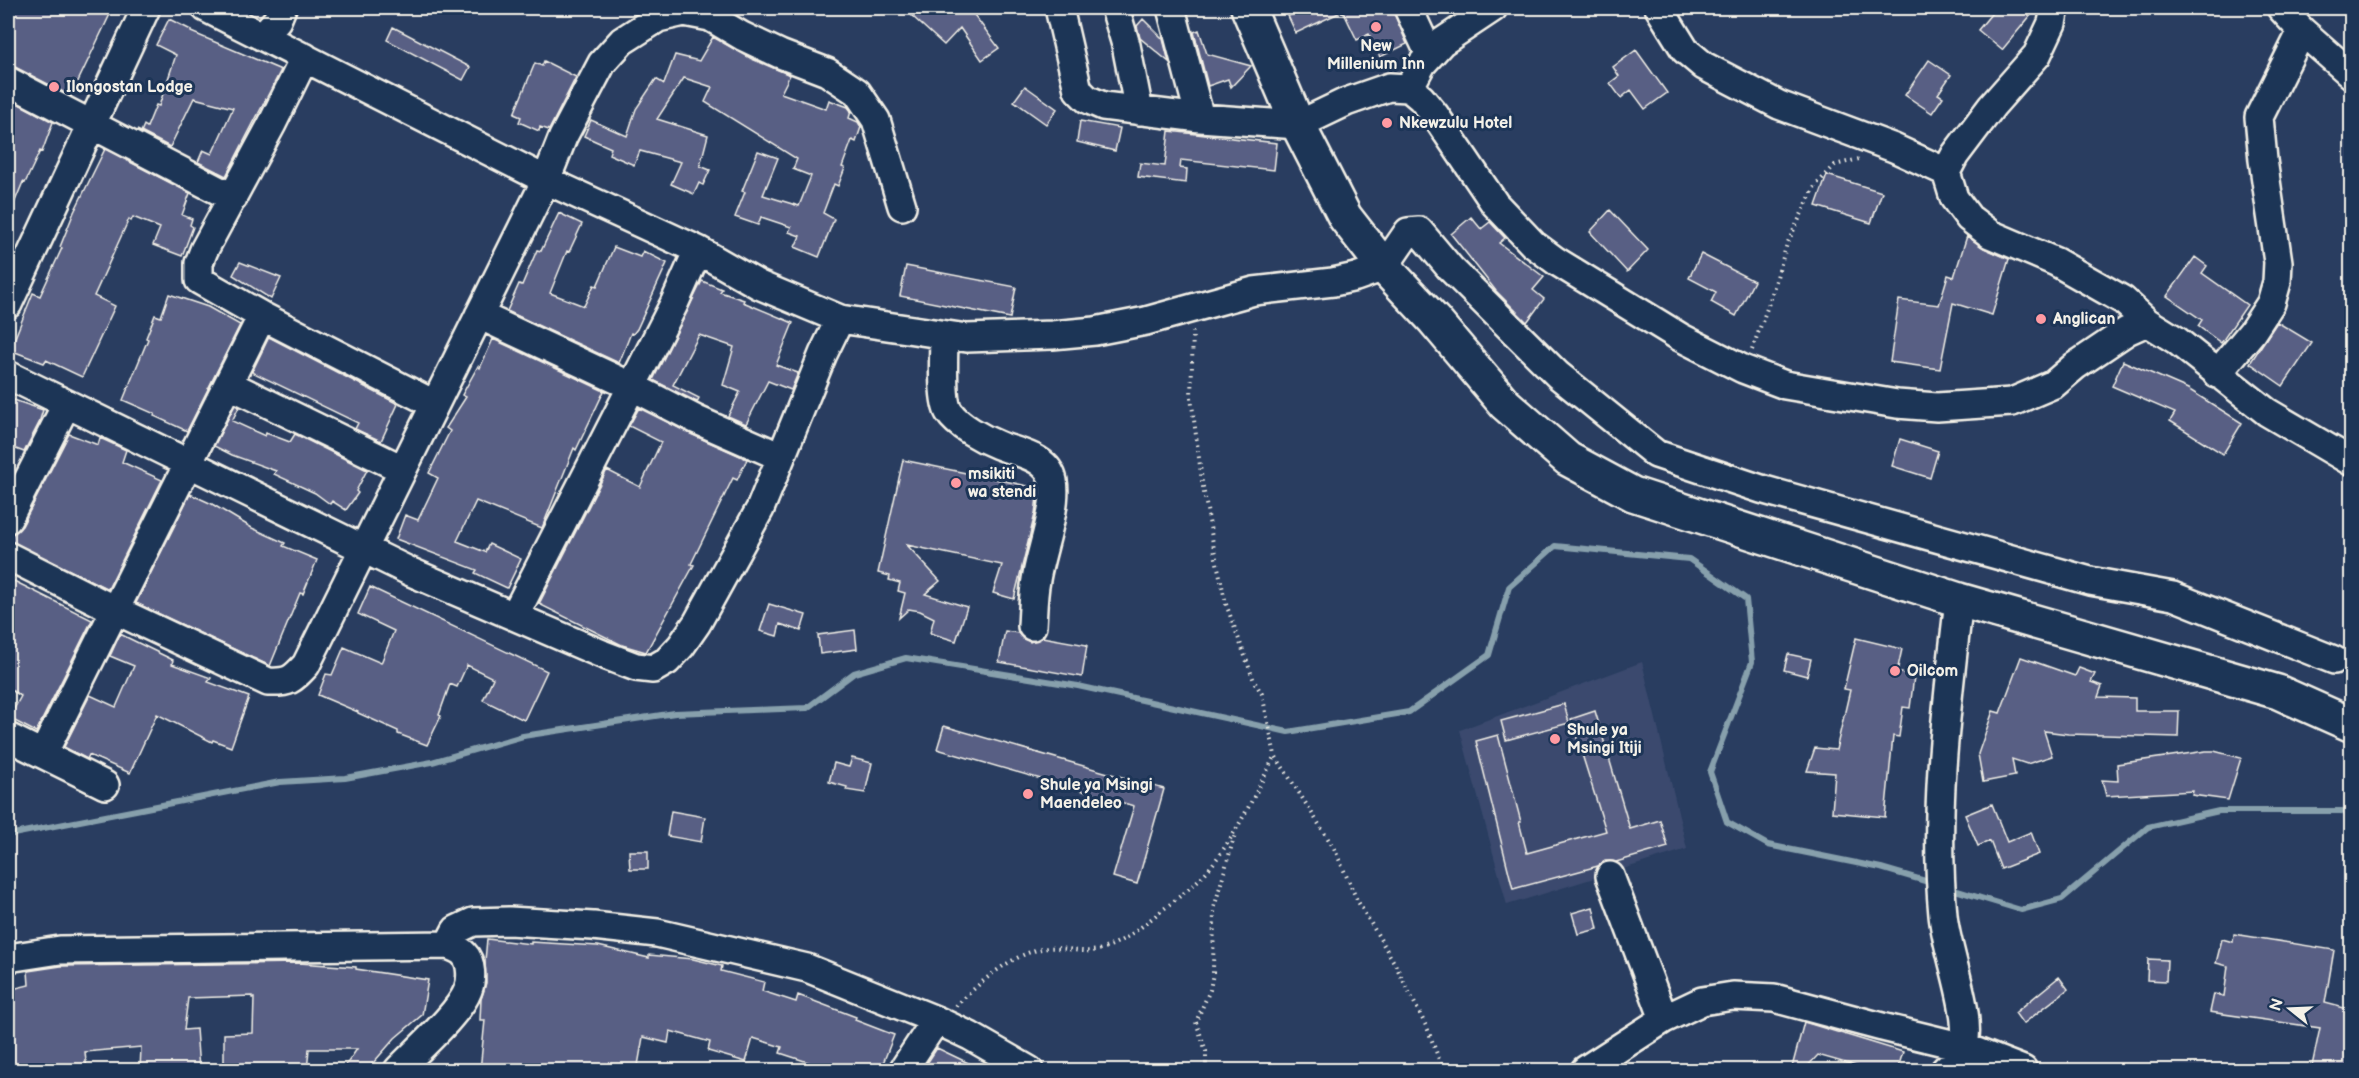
<svg xmlns="http://www.w3.org/2000/svg" width="2359" height="1078" font-family="'Balsamiq Sans',sans-serif">
  <style>
    .built { fill: #3b4a6e }
    .lines { fill: none; stroke-linecap: round; stroke-linejoin: round }
    .stream { stroke: #87a0ac; stroke-width: 6 }
    .building { fill: #585e84; stroke: #f4f1e8; stroke-width: 1.5 }
    .minor-casing { stroke: #f4f1e8; stroke-width: 32 }
    .major-casing { stroke: #f4f1e8; stroke-width: 38 }
    .path { stroke: #f4f1e8; stroke-width: 4; stroke-dasharray: 1.5 4.5; stroke-linecap: butt }
    .minor { stroke: #1d3557; stroke-width: 27 }
    .major { stroke: #1d3557; stroke-width: 33 }
    .poi-dot { fill: #ff9aa2; stroke: #1d3557; stroke-width: 2 }
    .labels { text-anchor: middle; dominant-baseline: central; stroke-width: 6; stroke-linejoin: round; paint-order: stroke }
    .poi-label { font-size: 16px; font-weight: bold; fill: #f4f1e8; stroke: #1d3557; text-anchor: start }
  </style>
  <rect width="100%" height="100%" fill="#293d60"/>
  <filter id="ink" filterUnits="userSpaceOnUse"><feTurbulence type="fractalNoise" baseFrequency=".0167" numOctaves="2"/><feDisplacementMap in="SourceGraphic" scale="12" xChannelSelector="R" yChannelSelector="G"/><feConvolveMatrix kernelMatrix="1 2 1 2 8 2 1 2 1" color-interpolation-filters="sRGB"/></filter>
  <g filter="url(#ink)">
    <path class="built" d="M 1642,662 L 1687,849 L 1507,905 L 1460,730 Z"/>
    <g class="lines">
      <path class="stream" d="M 8,835 L 280,782 L 345,778 L 432,762 L 523,736 L 675,713 L 807,708 L 854,673 L 906,658 L 1078,686 L 1288,732 L 1409,712 L 1489,655 L 1509,587 L 1555,546 L 1689,559 L 1746,599 L 1752,662 L 1710,772 L 1727,822 L 1768,845 L 1881,868 L 1932,883
        M 1948,888 L 2021,910 L 2062,899 L 2148,827 L 2219,811 L 2342,811 L 2352,817"/>
    </g>
    <path class="building" d="M 8,8 L 113,8 L 71,96 L 15,67 L 8,65 Z
      M 920,8 L 969,8 L 999,48 L 982,60 L 960,28 L 944,45 L 912,16 Z
      M 1308,8 L 1392,8 L 1407,44 L 1380,57 L 1369,34 L 1357,40 L 1343,11 L 1296,33 L 1288,16 Z
      M 1996,8 L 2022,8 L 2031,15 L 2002,50 L 1978,30 Z
      M 169,19 L 191,30 L 191,32 L 281,70 L 226,176 L 198,162 L 203,150 L 212,154 L 233,108 L 194,98 L 170,147 L 137,130 L 141,132 L 144,125 L 147,127 L 156,105 L 159,106 L 176,55 L 156,45 Z
      M 1143,19 L 1163,39 L 1169,62 L 1140,38 L 1137,26 Z
      M 393,27 L 470,67 L 463,80 L 387,40 Z
      M 1199,30 L 1207,54 L 1251,66 L 1231,87 L 1228,79 L 1208,86 L 1194,32 Z
      M 713,37 L 752,59 L 790,75 L 781,93 L 826,109 L 829,100 L 848,107 L 851,111 L 849,118 L 858,122 L 861,127 L 856,142 L 852,140 L 842,167 L 845,168 L 838,186 L 834,184 L 823,213 L 834,219 L 819,257 L 795,247 L 800,236 L 789,232 L 791,227 L 761,217 L 758,225 L 735,217 L 745,192 L 742,191 L 758,151 L 778,158 L 763,195 L 799,206 L 811,176 L 793,169 L 797,159 L 705,102 L 712,87 L 684,78 L 657,119 L 708,135 L 700,166 L 710,170 L 703,185 L 699,183 L 694,194 L 671,184 L 681,162 L 640,151 L 634,165 L 609,154 L 611,148 L 584,136 L 591,120 L 627,136 L 636,109 L 656,79 L 664,84 L 675,55 L 699,61 Z
      M 1636,50 L 1667,93 L 1645,109 L 1631,90 L 1621,98 L 1610,83 L 1619,76 L 1613,67 Z
      M 1929,60 L 1951,75 L 1938,94 L 1943,97 L 1932,113 L 1905,95 Z
      M 544,61 L 576,77 L 549,130 L 540,127 L 539,131 L 519,122 L 521,117 L 514,114 L 535,63 L 542,66 Z
      M 1025,86 L 1057,109 L 1046,124 L 1014,101 Z
      M 8,98 L 53,122 L 42,152 L 40,151 L 25,183 L 23,182 L 8,218 Z
      M 1080,121 L 1120,128 L 1115,151 L 1077,142 Z
      M 1169,131 L 1277,143 L 1274,170 L 1181,160 L 1180,168 L 1187,169 L 1186,183 L 1138,177 L 1140,163 L 1165,166 Z
      M 105,149 L 190,193 L 182,215 L 192,219 L 190,225 L 193,227 L 182,256 L 153,245 L 160,228 L 133,217 L 131,221 L 129,219 L 94,296 L 115,306 L 82,377 L 46,360 L 44,363 L 10,350 L 33,293 L 40,296 L 62,248 L 60,247 L 74,212 Z
      M 1827,175 L 1882,192 L 1871,223 L 1816,206 Z
      M 1610,210 L 1648,250 L 1627,272 L 1590,232 Z
      M 559,213 L 582,224 L 569,252 L 567,251 L 550,293 L 584,306 L 594,285 L 597,286 L 614,247 L 640,257 L 643,251 L 667,263 L 637,329 L 633,334 L 631,333 L 619,363 L 507,311 L 519,284 L 522,285 L 537,250 L 541,251 Z
      M 1471,217 L 1481,229 L 1490,222 L 1505,238 L 1499,243 L 1544,277 L 1533,290 L 1544,299 L 1527,322 L 1496,291 L 1451,234 Z
      M 1967,236 L 1984,248 L 2009,259 L 1992,315 L 1953,303 L 1940,369 L 1890,362 L 1899,300 L 1939,305 L 1948,275 L 1954,277 Z
      M 1701,254 L 1754,281 L 1736,316 L 1711,302 L 1716,292 L 1689,278 Z
      M 2195,257 L 2207,266 L 2202,273 L 2247,305 L 2221,343 L 2198,326 L 2202,320 L 2167,296 Z
      M 240,262 L 281,278 L 271,299 L 233,275 Z
      M 906,266 L 1016,287 L 1010,318 L 900,296 Z
      M 702,281 L 722,289 L 720,292 L 744,300 L 743,302 L 793,323 L 776,365 L 798,373 L 791,390 L 768,381 L 746,424 L 728,416 L 740,392 L 723,385 L 734,347 L 699,335 L 673,385 L 699,398 L 697,402 L 653,380 Z
      M 169,294 L 208,307 L 240,325 L 187,431 L 154,416 L 155,414 L 123,400 L 148,339 L 146,338 L 155,315 L 161,317 Z
      M 2277,322 L 2312,343 L 2283,386 L 2250,363 Z
      M 269,337 L 398,404 L 381,441 L 355,429 L 358,423 L 252,372 Z
      M 493,339 L 604,391 L 576,450 L 574,448 L 542,528 L 476,501 L 457,541 L 485,552 L 489,544 L 521,559 L 507,588 L 475,573 L 477,570 L 396,539 L 405,515 L 418,520 L 438,478 L 429,473 L 450,431 L 446,428 L 466,397 L 462,395 L 478,366 L 480,368 Z
      M 2123,361 L 2188,389 L 2242,423 L 2223,454 L 2170,421 L 2175,413 L 2112,386 Z
      M 8,398 L 43,410 L 39,423 L 24,452 L 8,446 Z
      M 235,405 L 239,407 L 232,421 L 265,436 L 266,433 L 290,442 L 295,434 L 367,470 L 356,491 L 358,493 L 346,510 L 332,501 L 330,504 L 315,493 L 274,474 L 276,471 L 232,455 L 214,446 Z
      M 639,408 L 691,434 L 747,459 L 737,480 L 733,478 L 691,564 L 694,565 L 646,652 L 622,645 L 539,604 L 607,470 L 640,487 L 661,442 L 629,426 Z
      M 69,434 L 98,445 L 100,438 L 126,450 L 122,462 L 162,480 L 108,589 L 10,541 L 13,533 L 22,526 Z
      M 1900,439 L 1938,451 L 1930,478 L 1892,466 Z
      M 903,460 L 1038,488 L 1035,514 L 1014,599 L 993,593 L 1002,565 L 907,545 L 940,581 L 925,594 L 967,607 L 956,641 L 930,633 L 934,618 L 920,611 L 909,609 L 899,618 L 905,593 L 898,591 L 900,583 L 889,580 L 890,576 L 878,573 Z
      M 190,494 L 212,504 L 252,528 L 285,543 L 283,546 L 317,560 L 303,594 L 300,593 L 270,666 L 136,603 Z
      M 8,578 L 92,620 L 36,732 L 9,718 L 21,696 L 8,688 Z
      M 370,587 L 547,671 L 524,720 L 483,700 L 493,678 L 467,665 L 457,687 L 450,684 L 439,715 L 441,716 L 427,745 L 398,734 L 398,731 L 358,713 L 358,712 L 318,695 L 326,674 L 332,675 L 344,647 L 381,663 L 394,631 L 358,614 Z
      M 769,604 L 806,615 L 801,631 L 780,624 L 777,636 L 760,631 Z
      M 855,630 L 857,649 L 820,654 L 818,635 Z
      M 1005,631 L 1018,633 L 1023,639 L 1030,642 L 1042,637 L 1087,645 L 1082,677 L 999,662 Z
      M 120,634 L 173,660 L 172,664 L 211,678 L 208,682 L 249,697 L 231,747 L 213,740 L 212,742 L 157,714 L 130,773 L 89,755 L 87,759 L 64,747 L 90,695 L 116,707 L 134,666 L 110,656 Z
      M 1856,638 L 1902,649 L 1897,672 L 1914,676 L 1910,708 L 1903,707 L 1899,737 L 1893,736 L 1885,817 L 1832,812 L 1835,773 L 1807,771 L 1815,748 L 1836,750 L 1850,690 L 1844,689 Z
      M 1788,654 L 1811,659 L 1807,676 L 1784,670 Z
      M 2021,657 L 2075,676 L 2079,668 L 2095,674 L 2091,682 L 2102,686 L 2098,697 L 2135,698 L 2135,711 L 2179,711 L 2178,737 L 2068,734 L 2044,731 L 2052,756 L 2027,764 L 2012,759 L 2015,776 L 1983,782 L 1978,754 L 1993,711 L 2000,713 Z
      M 1564,704 L 1569,723 L 1506,740 L 1501,721 Z
      M 1595,711 L 1630,829 L 1660,820 L 1668,847 L 1616,862 L 1605,861 L 1598,866 L 1513,889 L 1476,741 L 1498,735 L 1521,822 L 1519,822 L 1527,853 L 1606,831 L 1571,719 Z
      M 944,726 L 1164,789 L 1137,884 L 1113,877 L 1134,806 L 937,749 Z
      M 2206,751 L 2214,751 L 2241,758 L 2228,800 L 2192,795 L 2193,791 L 2106,796 L 2102,780 L 2118,781 L 2117,764 Z
      M 852,758 L 872,763 L 865,793 L 846,790 L 847,787 L 829,782 L 834,763 L 849,767 Z
      M 1992,804 L 2007,842 L 2031,832 L 2039,854 L 2001,869 L 1990,841 L 1978,846 L 1965,815 Z
      M 671,811 L 705,817 L 701,842 L 667,836 Z
      M 629,851 L 648,851 L 648,869 L 630,869 Z
      M 1593,907 L 1598,929 L 1578,934 L 1572,913 Z
      M 2234,934 L 2334,950 L 2325,1003 L 2352,1010 L 2352,1071 L 2311,1071 L 2320,1028 L 2210,1012 L 2214,994 L 2224,996 L 2228,966 L 2216,963 L 2222,939 L 2233,942 Z
      M 487,939 L 531,944 L 531,942 L 598,946 L 649,958 L 649,955 L 693,959 L 722,966 L 721,971 L 764,982 L 762,991 L 796,1002 L 798,995 L 856,1017 L 855,1020 L 894,1035 L 880,1071 L 818,1071 L 820,1066 L 780,1053 L 782,1047 L 753,1038 L 746,1062 L 708,1051 L 710,1042 L 670,1031 L 668,1043 L 643,1037 L 637,1071 L 480,1071 L 485,1020 L 480,1020 L 481,999 L 486,983 L 485,961 Z
      M 2148,959 L 2167,960 L 2166,981 L 2147,980 Z
      M 299,963 L 356,967 L 356,969 L 428,980 L 422,1015 L 395,1038 L 366,1071 L 342,1071 L 357,1049 L 309,1049 L 307,1071 L 224,1069 L 224,1034 L 253,1033 L 254,998 L 252,998 L 252,996 L 188,998 L 184,1030 L 196,1029 L 199,1069 L 198,1071 L 140,1071 L 141,1047 L 85,1052 L 87,1071 L 14,1071 L 12,1058 L 8,1059 L 8,990 L 29,985 L 28,971 L 61,966 Z
      M 2059,977 L 2068,989 L 2023,1024 L 2015,1013 Z
      M 1804,1022 L 1903,1052 L 1897,1071 L 1874,1071 L 1818,1055 L 1803,1071 L 1791,1071 Z
      M 937,1048 L 985,1071 L 922,1071 Z"/>
    <g class="lines">
      <defs>
        <path id="minor" d="M 206,8 L 546,180 L 698,250 L 759,285 L 840,319 L 967,338 L 1052,335 L 1095,331 L 1146,321 L 1254,291 L 1333,282 L 1356,277 L 1384,267 L 1408,232 L 1419,231 L 1450,268 L 1558,375 L 1656,454 L 1761,489 L 2090,581 L 2173,596 L 2334,660
          M 1059,8 L 1078,90 L 1087,99 L 1103,106 L 1200,118 L 1298,125 L 1346,102 L 1389,87 L 1409,88 L 1421,98 L 1435,115 L 1495,204 L 1533,244 L 1556,261 L 1680,337 L 1743,369 L 1785,385 L 1897,404 L 1937,407 L 2012,402 L 2054,384 L 2075,366 L 2127,331 L 2147,322
          M 1115,8 L 1126,45 L 1139,111
          M 1171,8 L 1200,118
          M 1408,8 L 1430,55
          M 1659,8 L 1685,50 L 1704,66 L 1779,105 L 1894,148 L 1946,172
          M 2055,8 L 2052,23 L 2037,55 L 1992,106 L 1955,155 L 1946,172 L 1954,198 L 1969,218 L 1990,234 L 2056,262 L 2123,300 L 2147,322 L 2176,340 L 2267,412 L 2352,462
          M 2281,8 L 2302,31 L 2352,75
          M 263,36 L 277,20 L 282,8
          M 305,57 L 272,124 L 204,250 L 199,263 L 199,280 L 262,316 L 434,404
          M 8,81 L 233,198
          M 1409,88 L 1422,64 L 1442,42 L 1493,8
          M 8,304 L 146,8
          M 479,315 L 631,386 L 697,420 L 781,457
          M 944,335 C 944,351 941,400 949,412 C 958,426 983,439 998,445 C 1017,453 1048,456 1053,481 C 1058,507 1040,553 1036,580 C 1033,595 1033,611 1032,626
          M 2217,374 L 2252,332 L 2271,303 L 2277,282 L 2278,262 L 2263,160 L 2259,117 L 2302,31
          M 8,375 L 411,572 L 602,654 L 636,667 L 653,669 L 667,661 L 681,646 L 697,623 L 760,509 L 823,354 L 840,319
          M 228,384 L 402,469
          M 8,519 L 66,405
          M 8,556 L 115,610 L 268,682 C 289,683 292,680 306,665 L 546,180 L 563,137 L 602,63 L 622,41 L 658,18 L 684,12 L 710,17 L 742,36 L 780,54 L 827,72 L 857,92 L 876,120 L 902,206
          M 515,615 L 674,304 L 698,250
          M 8,737 L 105,785
          M 43,754 L 262,316
          M 1610,876 L 1664,1019
          M 448,945 L 456,930 L 473,922 L 509,921 L 593,926 L 657,933 L 807,968 L 936,1020 L 970,1036 L 1029,1070
          M 8,958 L 60,950 L 448,945 C 453,947 461,950 464,954 C 472,962 472,980 468,990 C 459,1014 417,1050 398,1070
          M 903,1070 L 936,1020
          M 1585,1070 L 1664,1019 L 1702,1001 L 1733,996 L 1774,998 L 1882,1027 L 1964,1047 L 2023,1070
          M 1945,1070 C 1952,1064 1962,1055 1964,1045 C 1972,1013 1946,950 1943,915 C 1933,810 1947,704 1959,600"/>
        <path id="major" d="M 1248,8 L 1298,125 L 1345,217 L 1384,267 L 1434,320 L 1505,404 L 1568,459 L 1633,494 L 1959,600 L 2278,692 L 2352,725"/>
      </defs>
      <use href="#minor" class="minor-casing"/>
      <use href="#major" class="major-casing"/>
      <path class="path" d="M 1193,331 L 1191,397 L 1202,481 L 1214,549 L 1226,604 L 1254,681 L 1262,694 L 1275,755 L 1334,848 L 1357,900 L 1395,964 L 1428,1030 L 1443,1070
        M 1752,350 L 1770,300 L 1787,244 L 1815,186 L 1835,165 L 1859,159
        M 956,1006 C 980,982 1021,945 1057,948 C 1075,949 1084,954 1102,949 C 1123,942 1139,929 1156,915 C 1174,901 1193,887 1208,870 C 1236,836 1255,794 1275,755
        M 1206,1070 L 1206,1051 L 1196,1022 L 1210,990 L 1213,973 L 1214,908 L 1235,834"/>
      <use href="#minor" class="minor"/>
      <use href="#major" class="major"/>
    </g>
  </g>
  <g class="poi-dot">
    <circle cx="1376" cy="27" r="6"/>
    <circle cx="54" cy="87" r="6"/>
    <circle cx="1387" cy="123" r="6"/>
    <circle cx="2041" cy="319" r="6"/>
    <circle cx="956" cy="483" r="6"/>
    <circle cx="1895" cy="671" r="6"/>
    <circle cx="1555" cy="739" r="6"/>
    <circle cx="1028" cy="794" r="6"/>
  </g>
  <g class="labels">
    <g class="poi-label">
      <text x="1376" y="46" text-anchor="middle">New<tspan x="1376" dy="18">Millenium Inn</tspan></text>
      <text x="66" y="87">Ilongostan Lodge</text>
      <text x="1399" y="123">Nkewzulu Hotel</text>
      <text x="2053" y="319">Anglican</text>
      <text x="968" y="474">msikiti<tspan x="968" dy="18">wa stendi</tspan></text>
      <text x="1907" y="671">Oilcom</text>
      <text x="1567" y="730">Shule ya<tspan x="1567" dy="18">Msingi Itiji</tspan></text>
      <text x="1040" y="785">Shule ya Msingi<tspan x="1040" dy="18">Maendeleo</tspan></text>
    </g>
  </g>
  <rect width="2359" height="1078" fill="none" stroke="#1d3557" stroke-width="30"/>
  <rect x="15" y="15" width="2329" height="1048" fill="none" stroke="#f4f1e8" stroke-width="2" filter="url(#ink)"/>
  <g transform="translate(2290 1009) rotate(288)" stroke="#1d3557" stroke-width="4.5" paint-order="stroke">
  <path d="M0-4.5L10 22L0 15L-10 22Z" fill="#f4f1e8"/>
  <text y="-9" font-size="16" font-weight="bold" text-anchor="middle" fill="#f4f1e8">N</text>
  </g>
</svg>
